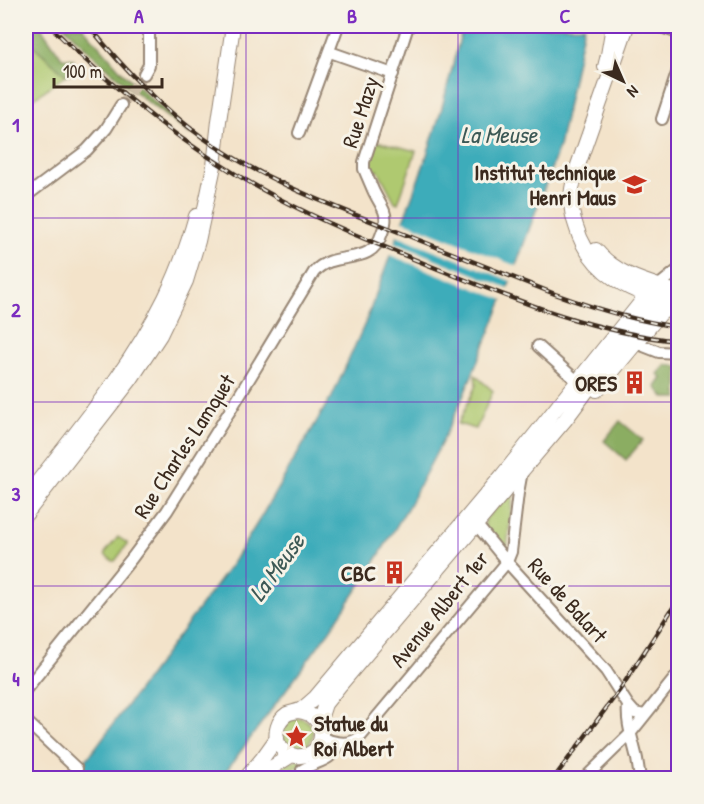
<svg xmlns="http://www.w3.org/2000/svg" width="704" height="804" font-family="'Patrick Hand',sans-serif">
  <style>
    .green { fill: #afc96f; stroke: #757a46; stroke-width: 1.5 }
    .forest { fill: #8bad62; stroke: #636c40; stroke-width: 1.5 }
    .water { fill: #3dacba; stroke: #3c6b6c; stroke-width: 1.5 }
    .pier { fill: #f3e3ca }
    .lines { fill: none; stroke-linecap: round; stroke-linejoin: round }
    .minor-tunnel { stroke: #cebea8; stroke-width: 10; stroke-dasharray: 10 5; stroke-linecap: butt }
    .minor-casing { stroke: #978674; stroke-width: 14 }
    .major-casing { stroke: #978674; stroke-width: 16 }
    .minor { stroke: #fff; stroke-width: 10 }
    .major { stroke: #fff; stroke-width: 14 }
    .rail-casing { stroke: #3b2a1e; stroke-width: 4.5 }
    .rail { stroke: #f7f3e8; stroke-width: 2; stroke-dasharray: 7; stroke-linecap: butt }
    .grid { fill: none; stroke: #7b2cbf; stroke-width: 1.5; stroke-opacity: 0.55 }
    .labels { text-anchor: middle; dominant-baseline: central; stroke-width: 6; stroke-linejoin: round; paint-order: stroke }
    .street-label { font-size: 22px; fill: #3b2a1e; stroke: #f7f3e8 }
    .poi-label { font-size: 22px; font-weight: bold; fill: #3b2a1e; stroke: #f7f3e8; text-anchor: end }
    .water-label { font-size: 24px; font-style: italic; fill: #3c5855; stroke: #f7f3e8 }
    .neatline { fill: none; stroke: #7b2cbf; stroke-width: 2 }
    .grid-label { font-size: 20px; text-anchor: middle; font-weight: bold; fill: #7b2cbf }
  </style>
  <rect width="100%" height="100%" fill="#f7f3e8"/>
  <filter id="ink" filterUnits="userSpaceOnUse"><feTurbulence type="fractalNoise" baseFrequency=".0167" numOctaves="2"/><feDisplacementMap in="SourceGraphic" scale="12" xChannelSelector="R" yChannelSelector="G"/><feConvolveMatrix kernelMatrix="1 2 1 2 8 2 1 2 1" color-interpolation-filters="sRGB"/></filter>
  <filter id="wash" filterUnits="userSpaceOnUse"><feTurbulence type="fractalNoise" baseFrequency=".008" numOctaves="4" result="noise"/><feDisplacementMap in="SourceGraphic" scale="24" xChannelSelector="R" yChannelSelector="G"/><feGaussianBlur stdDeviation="1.35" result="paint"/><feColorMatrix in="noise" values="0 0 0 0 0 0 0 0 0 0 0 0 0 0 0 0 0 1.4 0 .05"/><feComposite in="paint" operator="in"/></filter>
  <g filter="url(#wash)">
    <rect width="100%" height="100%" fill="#f3e3ca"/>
    <path class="green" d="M 26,39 L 66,75 L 26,104 Z
      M 377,141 L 416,151 L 398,203 L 395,202 L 378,170 L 371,174 C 366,161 372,152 377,141 Z
      M 475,375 L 493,391 L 476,429 L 458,424 L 476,385 Z
      M 511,493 L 513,495 L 507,548 L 502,549 L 484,527 L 486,518 Z
      M 118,537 L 127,543 L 127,545 L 115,561 L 113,561 L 105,555 L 105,553 Z
      M283 733a15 15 0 1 1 30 0a15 15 0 1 1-30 0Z
      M 323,749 L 326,749 L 329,751 L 327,755 L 290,770 L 273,778 L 267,778 L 278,768 Z"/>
    <path class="forest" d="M 26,26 L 40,26 L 62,58 L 74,59 L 70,75 L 66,75 L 26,39 Z
      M 64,26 L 82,26 L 122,72 L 191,135 C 146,102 101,66 64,26 Z
      M 666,365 L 678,366 L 678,398 L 665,398 L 656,387 L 662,378 L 658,374 Z
      M 620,421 L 643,440 L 626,460 L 604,441 Z"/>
    <path class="water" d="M 463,26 L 584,26 L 559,147 L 509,285 L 463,397 L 442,442 L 408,507 L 369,572 L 330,630 L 221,778 L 73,778 L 231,565 L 261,517 L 329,400 L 331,399 L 366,321 L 425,161 L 441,111 Z"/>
    <path class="pier" d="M 399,219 L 519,267 L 513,282 L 394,234 Z
      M 391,241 L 511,289 L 506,301 L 387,254 Z"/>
  </g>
  <g filter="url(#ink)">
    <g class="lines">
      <path class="minor-tunnel" d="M 121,105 L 144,74"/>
      <defs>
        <path id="minor" d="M 658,26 L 678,33
          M 330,52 L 393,74
          M 144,74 L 149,65 L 149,26
          M 662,119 L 678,70
          M 299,133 L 338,26
          M 26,196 L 87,150 L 106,129 L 121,105
          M 658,286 L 678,270
          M 636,343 L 659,352 L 678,353
          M 538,346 L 577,381 L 578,389
          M 476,524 L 507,562 L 606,671 L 628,705 L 635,713 L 644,715
          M 26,689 L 132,558 L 167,511 L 231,409 L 314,272 C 335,248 371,269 382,233 C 385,225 387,219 384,211 C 381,204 376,197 373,190 C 370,183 367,176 364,169 L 364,162 L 408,26
          M 628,705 C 626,724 633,740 637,759 C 638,765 639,772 640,778
          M 26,721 L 77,769
          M 321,738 C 336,742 348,747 361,736 L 507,562 L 511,552 L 518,493 L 522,471
          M 302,770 C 318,760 331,763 339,743
          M 585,778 L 630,734 L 678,674"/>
        <path id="major" d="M 627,26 L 576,171 C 575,177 573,183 572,189 C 570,201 572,215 576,226 C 589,272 633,297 678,301
          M 605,67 L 608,55 L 613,26
          M 596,250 C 614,272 639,280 665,288
          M 597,390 L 660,314 L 666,309 L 678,302
          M 26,497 C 75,433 129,371 165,298 C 178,272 188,244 196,216
          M 26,514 L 131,379 L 160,335 L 186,281 L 198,241 L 214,166 L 219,121 L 233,26
          M 298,711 C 331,714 327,759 296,756 C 288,755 281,750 278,743 C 274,733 278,720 287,714 C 291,712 296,712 300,710 C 305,707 310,702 315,698 L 501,477 L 642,301 L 658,286
          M 319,722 L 325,704 L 340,685 L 565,420 C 599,376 629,328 670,290
          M 246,778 L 262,759 L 277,738
          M 262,778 L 271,768 L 292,755"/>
      </defs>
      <use href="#minor" class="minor-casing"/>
      <use href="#major" class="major-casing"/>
      <use href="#minor" class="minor"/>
      <use href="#major" class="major"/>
      <defs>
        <path id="rail" d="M 50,26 C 117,93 190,151 274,196 C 330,226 389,249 448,273 C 523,303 598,333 678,341
          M 89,26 C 122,67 159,106 202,137 C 258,177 322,202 386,227 C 442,249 499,272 555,294 C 596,309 636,321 678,327
          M 554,778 L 619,691 L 678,600"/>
      </defs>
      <use href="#rail" class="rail-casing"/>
      <use href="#rail" class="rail"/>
    </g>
  </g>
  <path class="grid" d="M 246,26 L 246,778M 458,26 L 458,778M 26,218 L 678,218M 26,402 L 678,402M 26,586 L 678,586"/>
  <defs>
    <symbol id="university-bare" viewBox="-9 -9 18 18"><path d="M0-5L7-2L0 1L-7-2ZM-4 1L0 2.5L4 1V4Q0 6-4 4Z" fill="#c8321e" stroke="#f7f3e8" stroke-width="2.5" paint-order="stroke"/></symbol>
    <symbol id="building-bare" viewBox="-9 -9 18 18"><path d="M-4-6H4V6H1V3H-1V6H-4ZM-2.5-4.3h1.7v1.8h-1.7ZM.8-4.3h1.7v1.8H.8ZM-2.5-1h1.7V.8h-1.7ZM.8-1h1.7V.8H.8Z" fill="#c8321e" stroke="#f7f3e8" stroke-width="2.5" paint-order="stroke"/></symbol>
    <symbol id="sight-bare" viewBox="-9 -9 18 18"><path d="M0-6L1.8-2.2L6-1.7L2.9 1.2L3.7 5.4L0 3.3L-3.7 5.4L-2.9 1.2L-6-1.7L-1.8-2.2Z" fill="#c8321e" stroke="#f7f3e8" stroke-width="2.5" paint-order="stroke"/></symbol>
  </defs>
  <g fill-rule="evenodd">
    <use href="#university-bare" x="618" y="168" width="33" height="33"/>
    <use href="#building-bare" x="618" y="366" width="33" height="33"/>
    <use href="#building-bare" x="378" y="556" width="33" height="33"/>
    <use href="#sight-bare" x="280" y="720" width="33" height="33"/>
  </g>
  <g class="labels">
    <g class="street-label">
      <text transform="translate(360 112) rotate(-72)">Rue Mazy</text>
      <text transform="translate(184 446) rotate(-57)">Rue Charles Lamquet</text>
      <text transform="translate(568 600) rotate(48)">Rue de Balart</text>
      <text transform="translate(439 609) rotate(-51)">Avenue Albert 1er</text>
    </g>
    <g class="poi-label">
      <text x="616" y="172">Institut technique<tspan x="616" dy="25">Henri Maus</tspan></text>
      <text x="617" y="383">ORES</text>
      <text x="376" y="573">CBC</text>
      <text x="314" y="723" text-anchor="start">Statue du<tspan x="314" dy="25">Roi Albert</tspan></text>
    </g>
    <g class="water-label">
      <text x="499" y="134">La Meuse</text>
      <text transform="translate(276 567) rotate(-54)">La Meuse</text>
    </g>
  </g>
  <rect width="704" height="804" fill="none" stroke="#f7f3e8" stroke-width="66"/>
  <g transform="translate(623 81) rotate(136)" stroke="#f7f3e8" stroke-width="4.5" paint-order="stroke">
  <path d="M0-4.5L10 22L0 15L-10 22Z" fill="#3b2a1e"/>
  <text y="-9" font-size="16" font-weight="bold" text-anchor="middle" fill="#3b2a1e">N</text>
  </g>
  <path d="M54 78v9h108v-9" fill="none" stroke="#3b2a1e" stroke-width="3"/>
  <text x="63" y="78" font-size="18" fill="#3b2a1e" stroke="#f7f3e8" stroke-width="4.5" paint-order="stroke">100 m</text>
  <rect x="33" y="33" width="638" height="738" class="neatline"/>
  <g class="grid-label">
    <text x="139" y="23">A</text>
    <text x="352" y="23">B</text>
    <text x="565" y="23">C</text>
    <text x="16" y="132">1</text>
    <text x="16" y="317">2</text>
    <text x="16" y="501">3</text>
    <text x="16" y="686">4</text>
  </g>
</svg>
